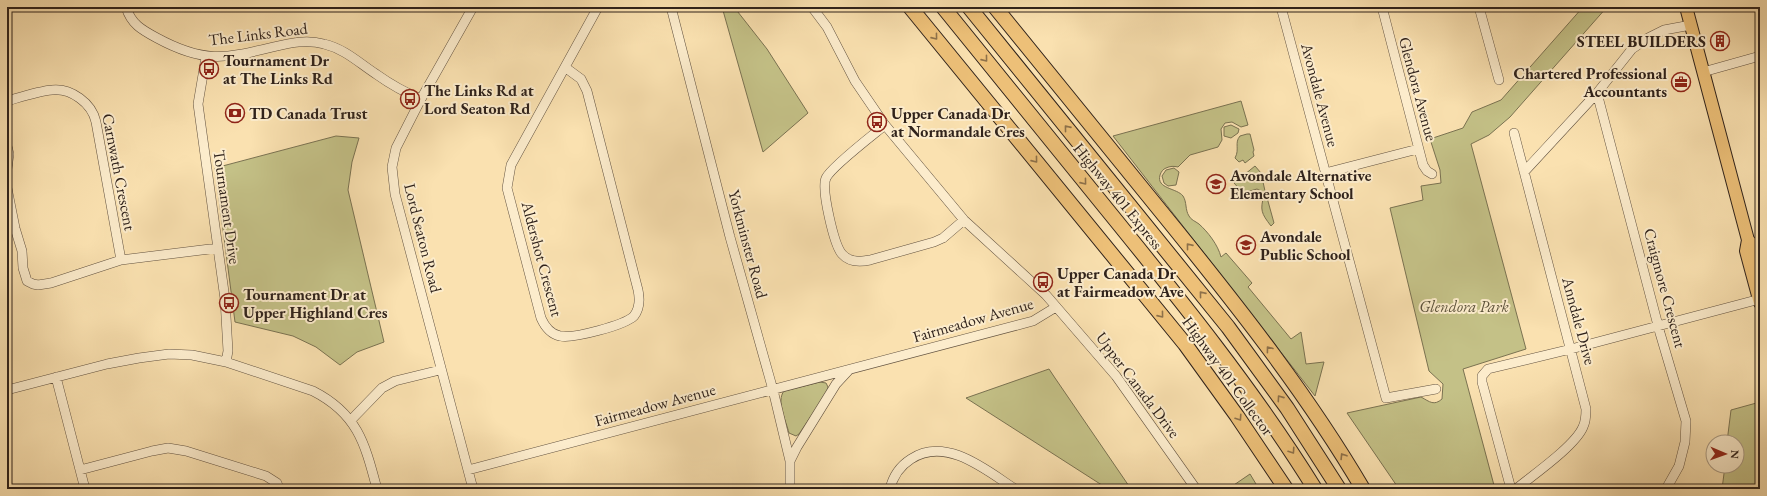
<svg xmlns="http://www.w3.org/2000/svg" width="1767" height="496" font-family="'EB Garamond',serif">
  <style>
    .green { fill: #c4c187; stroke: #7a7251 }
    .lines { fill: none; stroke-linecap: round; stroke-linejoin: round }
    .minor-casing { stroke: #625240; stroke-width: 10 }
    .major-casing { stroke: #2f221b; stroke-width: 14 }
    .highway-casing { stroke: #2f221b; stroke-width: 16 }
    .minor { stroke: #fceccc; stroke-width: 9 }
    .major { stroke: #edc078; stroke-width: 12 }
    .highway { stroke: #edc078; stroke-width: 14 }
    .oneway { stroke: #8e714a }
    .labels { text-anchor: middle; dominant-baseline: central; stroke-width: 4; stroke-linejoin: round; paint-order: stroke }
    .street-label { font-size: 16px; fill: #2f221b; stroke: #fceccc }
    .poi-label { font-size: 16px; font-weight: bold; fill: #2f221b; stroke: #fceccc; text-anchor: start }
    .park-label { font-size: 16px; font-style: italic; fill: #5c523b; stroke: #fceccc }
  </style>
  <rect width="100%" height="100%" fill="#fae1b0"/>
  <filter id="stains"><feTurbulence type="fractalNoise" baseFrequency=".005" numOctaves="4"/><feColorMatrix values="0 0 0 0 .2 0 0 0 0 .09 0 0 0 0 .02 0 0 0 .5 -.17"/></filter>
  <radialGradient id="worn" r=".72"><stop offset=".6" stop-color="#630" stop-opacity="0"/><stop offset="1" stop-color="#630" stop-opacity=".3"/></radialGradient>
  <path class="green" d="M 722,7 L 734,7 L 767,49 L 808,113 L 763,152 Z
    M 1583,7 L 1607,7 L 1510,117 L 1489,135 L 1471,144 L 1526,349 L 1463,369 L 1495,489 L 1399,489 L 1347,413 L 1421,397 C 1430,402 1434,406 1442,399 L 1443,384 L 1429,371 L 1390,208 L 1423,200 L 1421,186 L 1441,183 L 1440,170 L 1430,139 L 1463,128 L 1472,112 L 1501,100 Z
    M 1241,101 L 1248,125 L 1241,127 L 1232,122 L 1225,123 L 1221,129 L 1222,140 L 1218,147 L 1190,155 L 1178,167 C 1174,166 1170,166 1166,168 C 1163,169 1161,172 1160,175 C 1156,189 1177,188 1183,196 C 1187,202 1185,210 1189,216 C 1191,220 1195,221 1199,224 C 1208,232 1218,245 1221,257 L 1226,253 L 1252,283 L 1248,287 L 1291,339 L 1301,332 L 1306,364 L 1324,362 L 1315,396 L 1113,136 Z
    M 1231,125 L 1239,129 L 1238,133 L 1231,138 L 1224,136 L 1224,127 Z
    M 1247,134 L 1250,134 L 1254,150 L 1253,152 L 1254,156 L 1245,163 L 1243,160 L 1239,162 L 1235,158 C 1240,149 1234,143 1240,136 Z
    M 336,136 L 359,138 L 352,162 L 348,190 L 384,342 L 357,352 L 340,365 L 316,347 L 293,336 L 235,322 L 215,168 Z
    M 1255,166 L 1261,173 L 1265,191 L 1263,192 L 1257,189 L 1243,193 L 1234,183 Z
    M 1174,168 L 1179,172 L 1176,185 L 1168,186 L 1164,183 L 1162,176 L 1166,170 Z
    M 1266,194 L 1274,223 L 1271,226 C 1261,213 1260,210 1264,195 Z
    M 1049,369 L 1055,378 L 1131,489 L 1108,489 L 966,398 Z
    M 820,382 L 826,383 L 828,387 L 826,394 L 799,434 L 796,436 L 789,433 C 786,421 776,401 784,391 Z
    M 1760,402 L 1760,489 L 1722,489 L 1725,466 L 1737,466 L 1737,442 L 1727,442 L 1731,410 Z
    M 1250,474 L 1259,489 L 1228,489 Z"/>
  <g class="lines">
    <defs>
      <path id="minor" d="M 126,7 C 131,24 142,30 157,38 C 203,63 224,59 273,47 C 290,43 307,39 324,44 C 345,49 359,63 376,74 C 390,84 406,93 421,99
        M 671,7 L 730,237 L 773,390 L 790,461 L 790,489
        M 812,7 L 827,27 L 855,81 L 885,125 L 964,220 L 1046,295 L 1116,376 L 1196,489
        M 1281,7 L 1386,398 L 1436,389
        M 1382,7 L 1423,165 L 1427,171 L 1432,174
        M 1479,7 L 1499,80
        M 206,57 L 198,104 L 225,299 L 228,351 L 226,362
        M 566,68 L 581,79 L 587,91 L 638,290 C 640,299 640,308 634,316 C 625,325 573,339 560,336 C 550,334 545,327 541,318 L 507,188 L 511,165 L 598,7
        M 1703,72 L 1760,56
        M 1597,93 L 1660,333 L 1686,421 L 1685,442 L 1679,466 L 1666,489
        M 7,101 C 21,97 39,91 52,90 C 71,88 92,103 96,122 L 121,260
        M 885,125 C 873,135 831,167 826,178 C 821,189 834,245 842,254 C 849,262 861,262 870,260 L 934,242 L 943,238 L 964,220
        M 1514,133 L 1586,409 C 1586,415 1586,421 1583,427 C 1575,446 1533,475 1516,489
        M 7,146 L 9,154 L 7,169
        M 1524,172 L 1597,93 L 1632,49 L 1648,38 L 1664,30 L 1691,25
        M 1325,173 L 1418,149
        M 7,188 L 15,228 L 22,251 L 23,268 L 27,281 L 33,284 L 38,285 L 51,283 L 121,260 L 218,248
        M 56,377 L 85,489
        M 7,390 L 107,364 L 139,358 L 169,354 L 192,355 L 226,362 L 313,391 C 358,414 365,444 377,489
        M 351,420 L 382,388 L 395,381 L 440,370
        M 790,461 L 797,447 L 836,384 L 849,370
        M 80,470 L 152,451 L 168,448 L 186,451 L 266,476 L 277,483 L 279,489
        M 468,470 L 1033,321 L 1056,307
        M 473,489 L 395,194 L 392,167 L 396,148 L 421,99 L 473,7
        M 890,489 C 893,476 900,466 911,459 C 946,436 986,470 1015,489
        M 1511,489 L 1482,382 L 1482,376 L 1488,369 L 1571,349 L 1760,299"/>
      <path id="major" d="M 1686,7 L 1748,240 L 1746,251 L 1760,303
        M 1748,240 L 1757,249 L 1760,260"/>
      <path id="highway" d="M 910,7 L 1185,344 L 1237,416 L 1286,489
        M 943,7 C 997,73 1051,141 1105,207 C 1179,298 1253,389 1315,489
        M 969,7 L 1228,327 L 1287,408 L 1339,489
        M 995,7 C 1055,81 1116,155 1176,230 C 1243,313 1309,397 1363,489"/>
    </defs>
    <use href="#minor" class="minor-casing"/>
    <use href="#major" class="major-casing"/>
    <use href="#highway" class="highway-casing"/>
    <use href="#minor" class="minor"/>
    <use href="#major" class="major"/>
    <use href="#highway" class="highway"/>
  </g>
  <defs><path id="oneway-chevron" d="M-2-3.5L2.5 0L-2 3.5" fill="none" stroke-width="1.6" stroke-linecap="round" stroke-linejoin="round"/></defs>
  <g class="oneway">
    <use href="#oneway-chevron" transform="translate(935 37) rotate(51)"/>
    <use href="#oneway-chevron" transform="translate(985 59) rotate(51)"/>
    <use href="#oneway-chevron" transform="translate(1067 128) rotate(-129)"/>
    <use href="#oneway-chevron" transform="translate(1035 160) rotate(51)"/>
    <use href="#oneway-chevron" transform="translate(1084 182) rotate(51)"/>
    <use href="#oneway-chevron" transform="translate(1189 246) rotate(-129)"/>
    <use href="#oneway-chevron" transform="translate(1202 294) rotate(-129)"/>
    <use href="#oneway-chevron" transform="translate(1161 315) rotate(51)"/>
    <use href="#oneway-chevron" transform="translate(1269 349) rotate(-127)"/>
    <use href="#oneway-chevron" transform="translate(1280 398) rotate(-125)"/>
    <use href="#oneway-chevron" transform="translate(1239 418) rotate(56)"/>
    <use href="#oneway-chevron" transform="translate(1292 451) rotate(56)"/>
    <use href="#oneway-chevron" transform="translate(1343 456) rotate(-122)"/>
  </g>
  <defs>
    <symbol id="building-ring" viewBox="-11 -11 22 22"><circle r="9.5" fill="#fceccc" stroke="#8f2418" stroke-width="1.5"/><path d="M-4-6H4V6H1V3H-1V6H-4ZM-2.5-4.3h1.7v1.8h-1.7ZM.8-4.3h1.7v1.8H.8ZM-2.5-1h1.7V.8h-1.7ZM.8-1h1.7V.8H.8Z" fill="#8f2418"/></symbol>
    <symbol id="bus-ring" viewBox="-11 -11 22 22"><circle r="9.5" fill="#fceccc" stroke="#8f2418" stroke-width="1.5"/><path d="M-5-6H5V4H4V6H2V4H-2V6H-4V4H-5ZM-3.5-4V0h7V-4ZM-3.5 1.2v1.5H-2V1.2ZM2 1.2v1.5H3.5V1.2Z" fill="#8f2418"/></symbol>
    <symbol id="office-ring" viewBox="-11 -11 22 22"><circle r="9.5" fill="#fceccc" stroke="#8f2418" stroke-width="1.5"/><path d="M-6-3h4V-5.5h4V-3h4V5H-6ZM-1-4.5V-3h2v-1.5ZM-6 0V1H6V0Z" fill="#8f2418"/></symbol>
    <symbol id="bank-ring" viewBox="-11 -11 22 22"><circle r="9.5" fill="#fceccc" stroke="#8f2418" stroke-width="1.5"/><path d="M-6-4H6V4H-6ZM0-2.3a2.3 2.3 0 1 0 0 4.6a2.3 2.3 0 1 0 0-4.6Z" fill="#8f2418"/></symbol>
    <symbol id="school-ring" viewBox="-11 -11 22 22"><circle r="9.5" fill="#fceccc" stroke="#8f2418" stroke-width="1.5"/><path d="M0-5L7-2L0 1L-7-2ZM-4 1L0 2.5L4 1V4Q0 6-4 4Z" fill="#8f2418"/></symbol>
  </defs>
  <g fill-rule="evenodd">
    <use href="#building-ring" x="1709" y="30" width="22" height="22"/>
    <use href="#bus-ring" x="198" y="58" width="22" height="22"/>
    <use href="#office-ring" x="1670" y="71" width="22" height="22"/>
    <use href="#bus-ring" x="399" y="88" width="22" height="22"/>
    <use href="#bank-ring" x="224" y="102" width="22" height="22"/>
    <use href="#bus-ring" x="866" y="111" width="22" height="22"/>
    <use href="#school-ring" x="1205" y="173" width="22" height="22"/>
    <use href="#school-ring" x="1235" y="234" width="22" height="22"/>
    <use href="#bus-ring" x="1032" y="271" width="22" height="22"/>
    <use href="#bus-ring" x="218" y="292" width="22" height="22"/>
  </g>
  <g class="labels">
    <g class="street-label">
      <text transform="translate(258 34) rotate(-7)">The Links Road</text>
      <text transform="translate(1418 89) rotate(75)">Glendora Avenue</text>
      <text transform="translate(1320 95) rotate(75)">Avondale Avenue</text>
      <text transform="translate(119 172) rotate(79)">Carnwath Crescent</text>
      <text transform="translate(1118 196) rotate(51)">Highway 401 Express</text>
      <text transform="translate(227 207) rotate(82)">Tournament Drive</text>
      <text transform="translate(423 238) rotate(76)">Lord Seaton Road</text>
      <text transform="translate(748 244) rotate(75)">Yorkminster Road</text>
      <text transform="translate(542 259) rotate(75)">Aldershot Crescent</text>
      <text transform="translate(1665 288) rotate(75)">Craigmore Crescent</text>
      <text transform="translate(973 320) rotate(-16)">Fairmeadow Avenue</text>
      <text transform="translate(1579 321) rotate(75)">Anndale Drive</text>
      <text transform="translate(1228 376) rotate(54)">Highway 401 Collector</text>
      <text transform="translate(1138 385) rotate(53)">Upper Canada Drive</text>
      <text transform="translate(655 405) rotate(-15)">Fairmeadow Avenue</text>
    </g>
    <g class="poi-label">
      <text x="1706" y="41" text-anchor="end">STEEL BUILDERS</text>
      <text x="223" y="60">Tournament Dr<tspan x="223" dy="18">at The Links Rd</tspan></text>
      <text x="1667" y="73" text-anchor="end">Chartered Professional<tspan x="1667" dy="18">Accountants</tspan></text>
      <text x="424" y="90">The Links Rd at<tspan x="424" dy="18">Lord Seaton Rd</tspan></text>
      <text x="249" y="113">TD Canada Trust</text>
      <text x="891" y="113">Upper Canada Dr<tspan x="891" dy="18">at Normandale Cres</tspan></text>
      <text x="1230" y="175">Avondale Alternative<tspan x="1230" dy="18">Elementary School</tspan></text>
      <text x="1260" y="236">Avondale<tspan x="1260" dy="18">Public School</tspan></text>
      <text x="1057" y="273">Upper Canada Dr<tspan x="1057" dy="18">at Fairmeadow Ave</tspan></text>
      <text x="243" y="294">Tournament Dr at<tspan x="243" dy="18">Upper Highland Cres</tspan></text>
    </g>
    <g class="park-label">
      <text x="1464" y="306">Glendora Park</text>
    </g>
  </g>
  <rect width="1767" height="496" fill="none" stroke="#fae1b0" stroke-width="24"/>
  <rect x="8" y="8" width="1751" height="480" fill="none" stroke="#2f221b" stroke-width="2"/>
  <rect x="12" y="12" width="1743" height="472" fill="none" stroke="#2f221b"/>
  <g transform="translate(1725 454) rotate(92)"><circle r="19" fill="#fceccc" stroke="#aa9b85"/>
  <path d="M0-3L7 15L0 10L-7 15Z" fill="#8f2418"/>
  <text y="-6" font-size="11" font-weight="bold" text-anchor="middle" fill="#2f221b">N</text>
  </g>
  <rect width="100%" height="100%" filter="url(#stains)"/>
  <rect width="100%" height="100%" fill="url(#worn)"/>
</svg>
